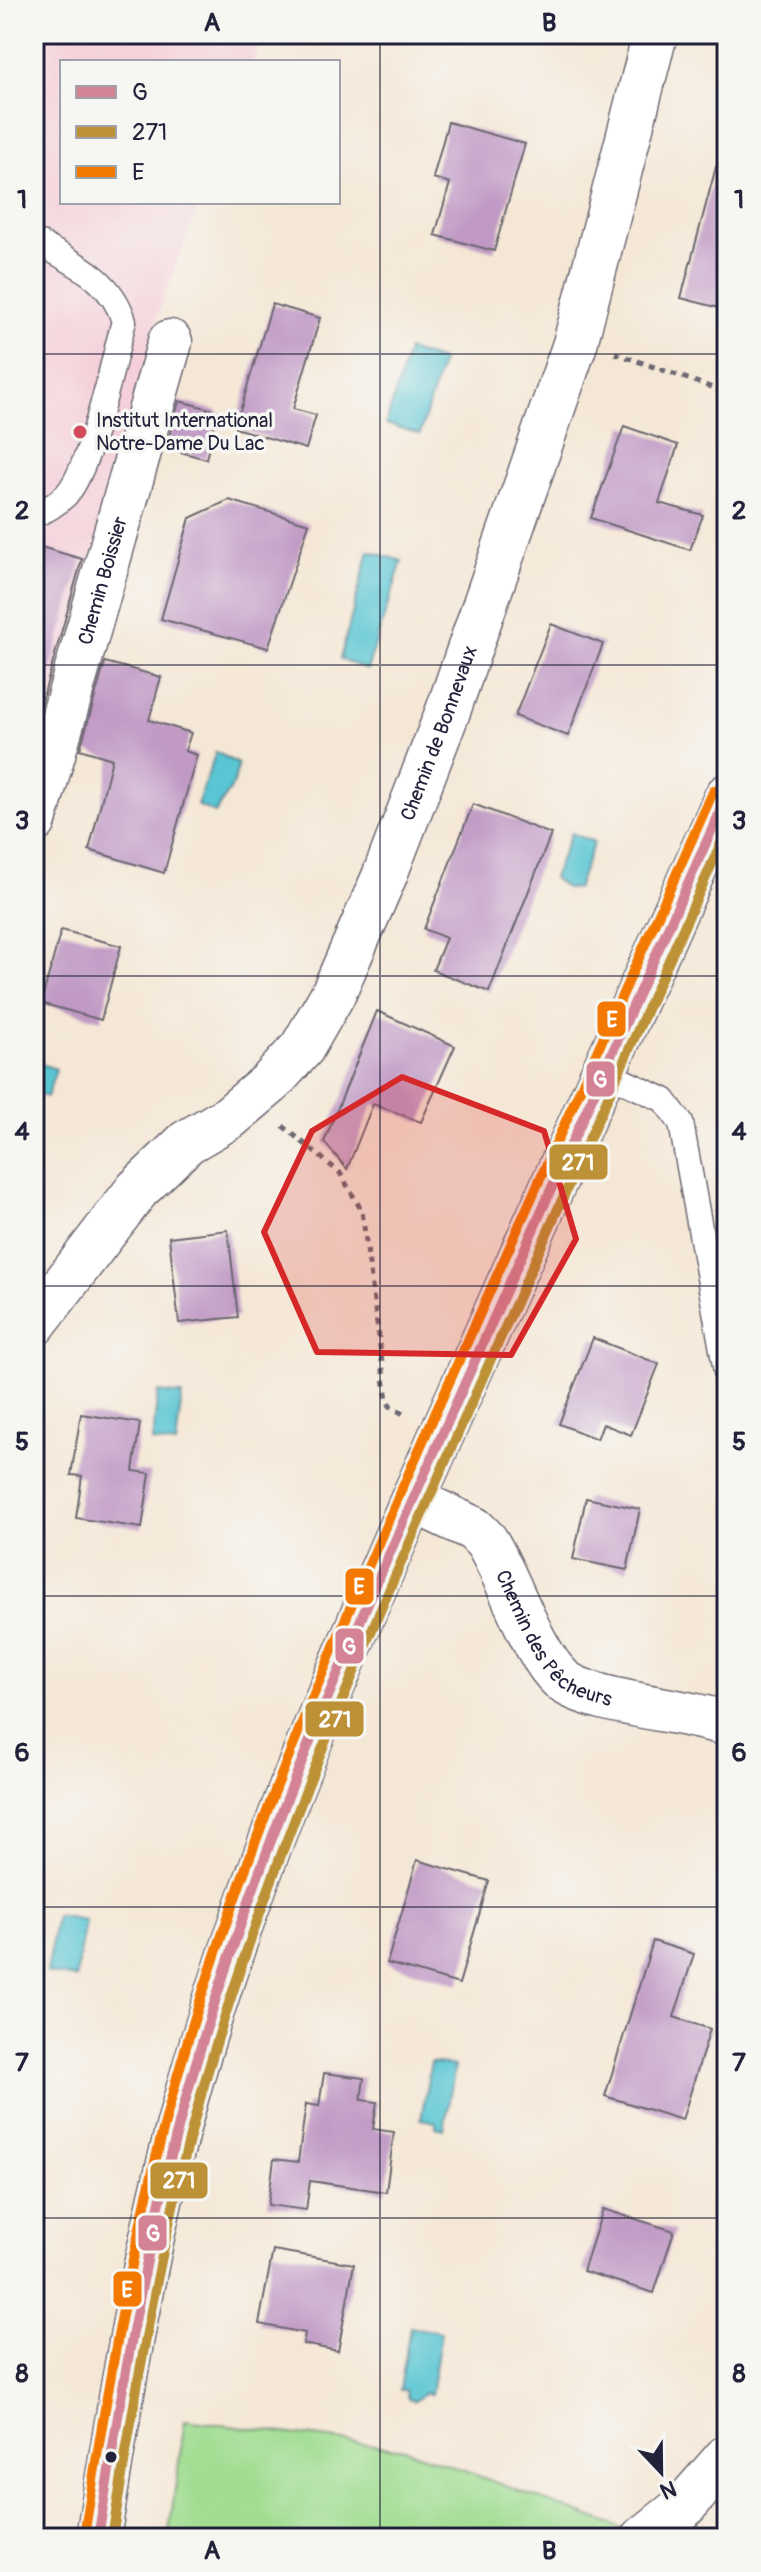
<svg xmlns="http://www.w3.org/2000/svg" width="761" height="2572" font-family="Pangolin,sans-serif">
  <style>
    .built { fill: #f5cfd9 }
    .green { fill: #a0dd91; stroke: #618066; stroke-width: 2 }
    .water { fill: #5ac6d3; stroke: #3e7487; stroke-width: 2 }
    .building { fill: #c099c4 }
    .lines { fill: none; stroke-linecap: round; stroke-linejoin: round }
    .service-casing { stroke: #6c6771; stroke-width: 27 }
    .minor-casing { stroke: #6c6771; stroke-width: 47 }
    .primary-casing { stroke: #6c6771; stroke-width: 47 }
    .path { stroke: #6c6771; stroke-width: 5; stroke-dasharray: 6 6; stroke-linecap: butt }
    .service { stroke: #fff; stroke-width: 24 }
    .minor { stroke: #fff; stroke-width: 44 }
    .primary { stroke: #fff; stroke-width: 44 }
    .bus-1-casing { stroke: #f6f6f2; stroke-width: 16 }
    .bus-2-casing { stroke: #f6f6f2; stroke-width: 16 }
    .bus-3-casing { stroke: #f6f6f2; stroke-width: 16 }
    .bus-1 { stroke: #d38394; stroke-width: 10 }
    .bus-2 { stroke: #bd9136; stroke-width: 10 }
    .bus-3 { stroke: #f47903; stroke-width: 10 }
    .marked { fill: #d62828; fill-opacity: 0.2; stroke: #d62828; stroke-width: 6; stroke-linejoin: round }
    .grid { fill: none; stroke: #22223b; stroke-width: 2; stroke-opacity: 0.55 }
    .poi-dot { fill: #d1495b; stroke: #f6f6f2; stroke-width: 3 }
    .bus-dot { fill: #22223b; stroke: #f6f6f2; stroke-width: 3 }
    .labels { text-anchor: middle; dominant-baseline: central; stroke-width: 7; stroke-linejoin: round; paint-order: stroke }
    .poi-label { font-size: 20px; fill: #22223b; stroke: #f6f6f2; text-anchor: start }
    .street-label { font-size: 20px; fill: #22223b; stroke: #f6f6f2 }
    .line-badge { stroke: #f6f6f2; stroke-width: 3 }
    .badge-label { font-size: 22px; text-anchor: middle; font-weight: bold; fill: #fff }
    .neatline { fill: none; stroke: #22223b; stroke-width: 3 }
    .grid-label { font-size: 26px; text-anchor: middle; font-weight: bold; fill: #22223b }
  </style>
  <rect width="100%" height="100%" fill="#f6f6f2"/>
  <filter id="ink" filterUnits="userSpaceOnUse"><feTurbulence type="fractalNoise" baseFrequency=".0125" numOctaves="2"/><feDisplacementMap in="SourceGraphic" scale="16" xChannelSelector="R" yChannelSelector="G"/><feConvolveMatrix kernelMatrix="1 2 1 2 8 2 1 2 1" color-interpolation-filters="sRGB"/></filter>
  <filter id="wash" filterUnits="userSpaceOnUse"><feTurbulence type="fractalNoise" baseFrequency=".006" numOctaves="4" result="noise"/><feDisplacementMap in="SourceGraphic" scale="32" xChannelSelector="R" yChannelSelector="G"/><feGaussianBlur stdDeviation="1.8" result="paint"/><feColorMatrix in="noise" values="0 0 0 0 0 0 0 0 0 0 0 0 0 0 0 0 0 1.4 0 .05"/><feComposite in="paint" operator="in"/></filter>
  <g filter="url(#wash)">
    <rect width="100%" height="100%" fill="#f5e7d5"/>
    <path class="built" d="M 34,34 L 264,34 L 253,62 L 62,62 L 62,202 L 200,202 L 162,302 L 34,765 Z"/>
    <path class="green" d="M 185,2420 L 405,2449 L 628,2531 L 618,2538 L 168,2538 Z"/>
    <path class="water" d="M 408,350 L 442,361 L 420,434 L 386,424 Z
      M 369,551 L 402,561 L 367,670 L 340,659 Z
      M 216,752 L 238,764 L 234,783 L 215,813 L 197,805 Z
      M 571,833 L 594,842 L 577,888 L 567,889 L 553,878 Z
      M 34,1062 L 56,1069 L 47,1097 L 34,1093 Z
      M 158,1392 L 182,1395 L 176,1445 L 152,1442 Z
      M 56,1915 L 85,1920 L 76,1978 L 47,1973 Z
      M 431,2062 L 455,2066 L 444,2129 L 436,2127 L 436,2122 L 421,2119 Z
      M 410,2327 L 441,2332 L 431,2394 L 425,2393 L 415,2401 L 408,2399 L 406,2390 L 400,2390 Z"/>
    <g id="blocks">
      <path class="building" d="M 448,122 L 525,144 L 494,251 L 435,235 L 450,183 L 433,178 Z
        M 716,167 L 727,169 L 727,310 L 681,298 Z
        M 272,304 L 320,318 L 293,409 L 316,415 L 306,449 L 235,428 Z
        M 179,401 L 218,411 L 206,459 L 166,448 Z
        M 624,426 L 678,445 L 659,503 L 703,515 L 690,550 L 591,518 Z
        M 229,500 L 309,524 L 268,648 L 161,619 L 190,518 Z
        M 34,545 L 82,559 L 34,729 Z
        M 551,624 L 603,644 L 568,736 L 515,716 Z
        M 105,662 L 161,677 L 149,720 L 191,733 L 185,751 L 197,755 L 164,873 L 89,850 L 112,759 L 80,749 Z
        M 473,804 L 551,834 L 489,992 L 433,970 L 446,938 L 424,929 Z
        M 61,930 L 121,946 L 101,1020 L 41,1003 Z
        M 377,1011 L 455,1046 L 421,1122 L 373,1104 L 347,1169 L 324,1142 Z
        M 228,1230 L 238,1317 L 179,1323 L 169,1237 Z
        M 593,1338 L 659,1364 L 631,1435 L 603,1424 L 597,1439 L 559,1424 Z
        M 81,1414 L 140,1423 L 133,1471 L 150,1473 L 142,1528 L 76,1518 L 82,1476 L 71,1475 Z
        M 586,1498 L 640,1509 L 627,1570 L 573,1559 Z
        M 417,1860 L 489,1881 L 459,1984 L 387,1963 Z
        M 653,1941 L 694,1954 L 674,2017 L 710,2029 L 682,2120 L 605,2096 Z
        M 324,2073 L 364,2078 L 361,2100 L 377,2102 L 373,2129 L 394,2132 L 386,2192 L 310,2181 L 306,2210 L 268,2205 L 274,2159 L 298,2162 L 306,2104 L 319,2106 Z
        M 603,2209 L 674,2231 L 654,2293 L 583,2271 Z
        M 273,2250 L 354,2264 L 338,2351 L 303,2344 L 305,2333 L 259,2324 Z"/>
    </g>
  </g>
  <g filter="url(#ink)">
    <use href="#blocks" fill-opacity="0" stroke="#6c6771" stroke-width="2"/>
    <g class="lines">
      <defs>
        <path id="service" d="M 34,240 C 71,262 111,277 124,321 C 113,360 91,469 66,495 C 58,503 45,512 34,514
          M 604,1072 L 664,1100 L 681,1123 L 727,1377"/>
        <g id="minor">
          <path id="s1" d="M 34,821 L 170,342"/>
          <path id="s2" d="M 34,1324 L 137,1190 L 187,1142 L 230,1117 L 270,1083 L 302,1048 L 333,994 L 384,877 L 448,711 L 575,344 L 655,34"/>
          <path id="s3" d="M 413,1500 L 474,1529 L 486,1541 C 510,1579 531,1652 562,1680 C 589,1703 689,1710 727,1724"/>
          <path d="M 644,2538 L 684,2506 L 727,2457"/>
        </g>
        <path id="primary" d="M 98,2538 C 124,2375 151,2212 199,2053 C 267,1826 364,1609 460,1393 C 549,1194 638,995 727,796"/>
      </defs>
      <use href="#service" class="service-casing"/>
      <use href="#minor" class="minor-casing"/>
      <use href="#primary" class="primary-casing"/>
      <path class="path" d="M 615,353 L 727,393
        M 283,1126 L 340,1173 L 362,1211 L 387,1400 L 390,1406 L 405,1415"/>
      <use href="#service" class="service"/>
      <use href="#minor" class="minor"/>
      <use href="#primary" class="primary"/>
      <defs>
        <path id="bus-1" d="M 98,2538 C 124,2375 151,2212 199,2053 C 264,1835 356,1627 449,1419 C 541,1211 634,1004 727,796"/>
        <path id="bus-2" d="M 112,2538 C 138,2375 165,2212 213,2054 C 279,1838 370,1631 462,1424 C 550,1226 638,1028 727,830"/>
        <path id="bus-3" d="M 84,2536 C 110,2372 138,2209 185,2050 C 250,1832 343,1622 435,1414 C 528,1206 621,998 714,790"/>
      </defs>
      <use href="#bus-1" class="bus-1-casing"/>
      <use href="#bus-2" class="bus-2-casing"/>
      <use href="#bus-3" class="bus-3-casing"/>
      <use href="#bus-1" class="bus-1"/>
      <use href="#bus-2" class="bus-2"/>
      <use href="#bus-3" class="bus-3"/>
    </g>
  </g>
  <path class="marked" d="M 402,1077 L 544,1131 L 576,1239 L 511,1355 L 317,1352 L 264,1232 L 312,1131 Z"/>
  <path class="grid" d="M 380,34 L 380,2538M 34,354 L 727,354M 34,665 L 727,665M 34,976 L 727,976M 34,1286 L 727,1286M 34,1596 L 727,1596M 34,1907 L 727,1907M 34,2218 L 727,2218"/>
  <circle class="poi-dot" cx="80" cy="432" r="8"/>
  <circle class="bus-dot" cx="111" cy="2457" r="7"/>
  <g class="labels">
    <g class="poi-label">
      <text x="96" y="420">Institut International<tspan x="96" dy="23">Notre-Dame Du Lac</tspan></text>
    </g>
    <g class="street-label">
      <text stroke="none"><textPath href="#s1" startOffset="250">Chemin Boissier</textPath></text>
      <text stroke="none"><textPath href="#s2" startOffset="732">Chemin de Bonnevaux</textPath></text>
      <text stroke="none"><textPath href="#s3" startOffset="208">Chemin des Pêcheurs</textPath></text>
    </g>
  </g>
  <g class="line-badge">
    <rect x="596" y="1000" width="31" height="38" rx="8" fill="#f47903"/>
    <rect x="585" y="1060" width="31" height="38" rx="8" fill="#d38394"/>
    <rect x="548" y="1143" width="61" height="38" rx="8" fill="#bd9136"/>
    <rect x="344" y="1567" width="31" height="39" rx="8" fill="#f47903"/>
    <rect x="334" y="1627" width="31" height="38" rx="8" fill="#d38394"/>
    <rect x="304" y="1700" width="61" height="38" rx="8" fill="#bd9136"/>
    <rect x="149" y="2161" width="60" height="39" rx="8" fill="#bd9136"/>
    <rect x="137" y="2214" width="31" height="38" rx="8" fill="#d38394"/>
    <rect x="112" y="2270" width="31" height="38" rx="8" fill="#f47903"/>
  </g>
  <g class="badge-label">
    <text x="612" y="1027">E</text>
    <text x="600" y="1087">G</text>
    <text x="578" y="1170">271</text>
    <text x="359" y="1594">E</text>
    <text x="349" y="1654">G</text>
    <text x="335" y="1727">271</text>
    <text x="179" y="2188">271</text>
    <text x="153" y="2241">G</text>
    <text x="127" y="2297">E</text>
  </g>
  <rect width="761" height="2572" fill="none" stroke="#f6f6f2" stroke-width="88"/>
  <rect x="60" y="60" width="280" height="144" fill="#f6f6f2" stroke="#a1a1a9" stroke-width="2"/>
  <rect x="76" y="86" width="40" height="12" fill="#d38394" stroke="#a1a1a9" stroke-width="2"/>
  <text x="132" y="100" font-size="24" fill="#22223b">G</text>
  <rect x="76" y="126" width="40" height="12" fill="#bd9136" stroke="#a1a1a9" stroke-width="2"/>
  <text x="132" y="140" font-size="24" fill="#22223b">271</text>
  <rect x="76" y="166" width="40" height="12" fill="#f47903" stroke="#a1a1a9" stroke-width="2"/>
  <text x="132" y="180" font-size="24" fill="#22223b">E</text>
  <g transform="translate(661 2472) rotate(158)" stroke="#f6f6f2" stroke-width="6" paint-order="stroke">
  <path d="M0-6L14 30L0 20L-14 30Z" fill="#22223b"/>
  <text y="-12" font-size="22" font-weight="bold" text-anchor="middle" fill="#22223b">N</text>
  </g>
  <rect x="44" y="44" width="673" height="2484" class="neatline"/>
  <g class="grid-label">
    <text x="212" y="31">A</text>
    <text x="549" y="31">B</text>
    <text x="22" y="208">1</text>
    <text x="739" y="208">1</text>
    <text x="22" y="519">2</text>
    <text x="739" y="519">2</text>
    <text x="22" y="829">3</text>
    <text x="739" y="829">3</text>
    <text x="22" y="1140">4</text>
    <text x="739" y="1140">4</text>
    <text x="22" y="1450">5</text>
    <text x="739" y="1450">5</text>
    <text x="22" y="1761">6</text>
    <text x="739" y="1761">6</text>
    <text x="22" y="2071">7</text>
    <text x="739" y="2071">7</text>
    <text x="22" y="2382">8</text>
    <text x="739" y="2382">8</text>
    <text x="212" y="2559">A</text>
    <text x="549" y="2559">B</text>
  </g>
</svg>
